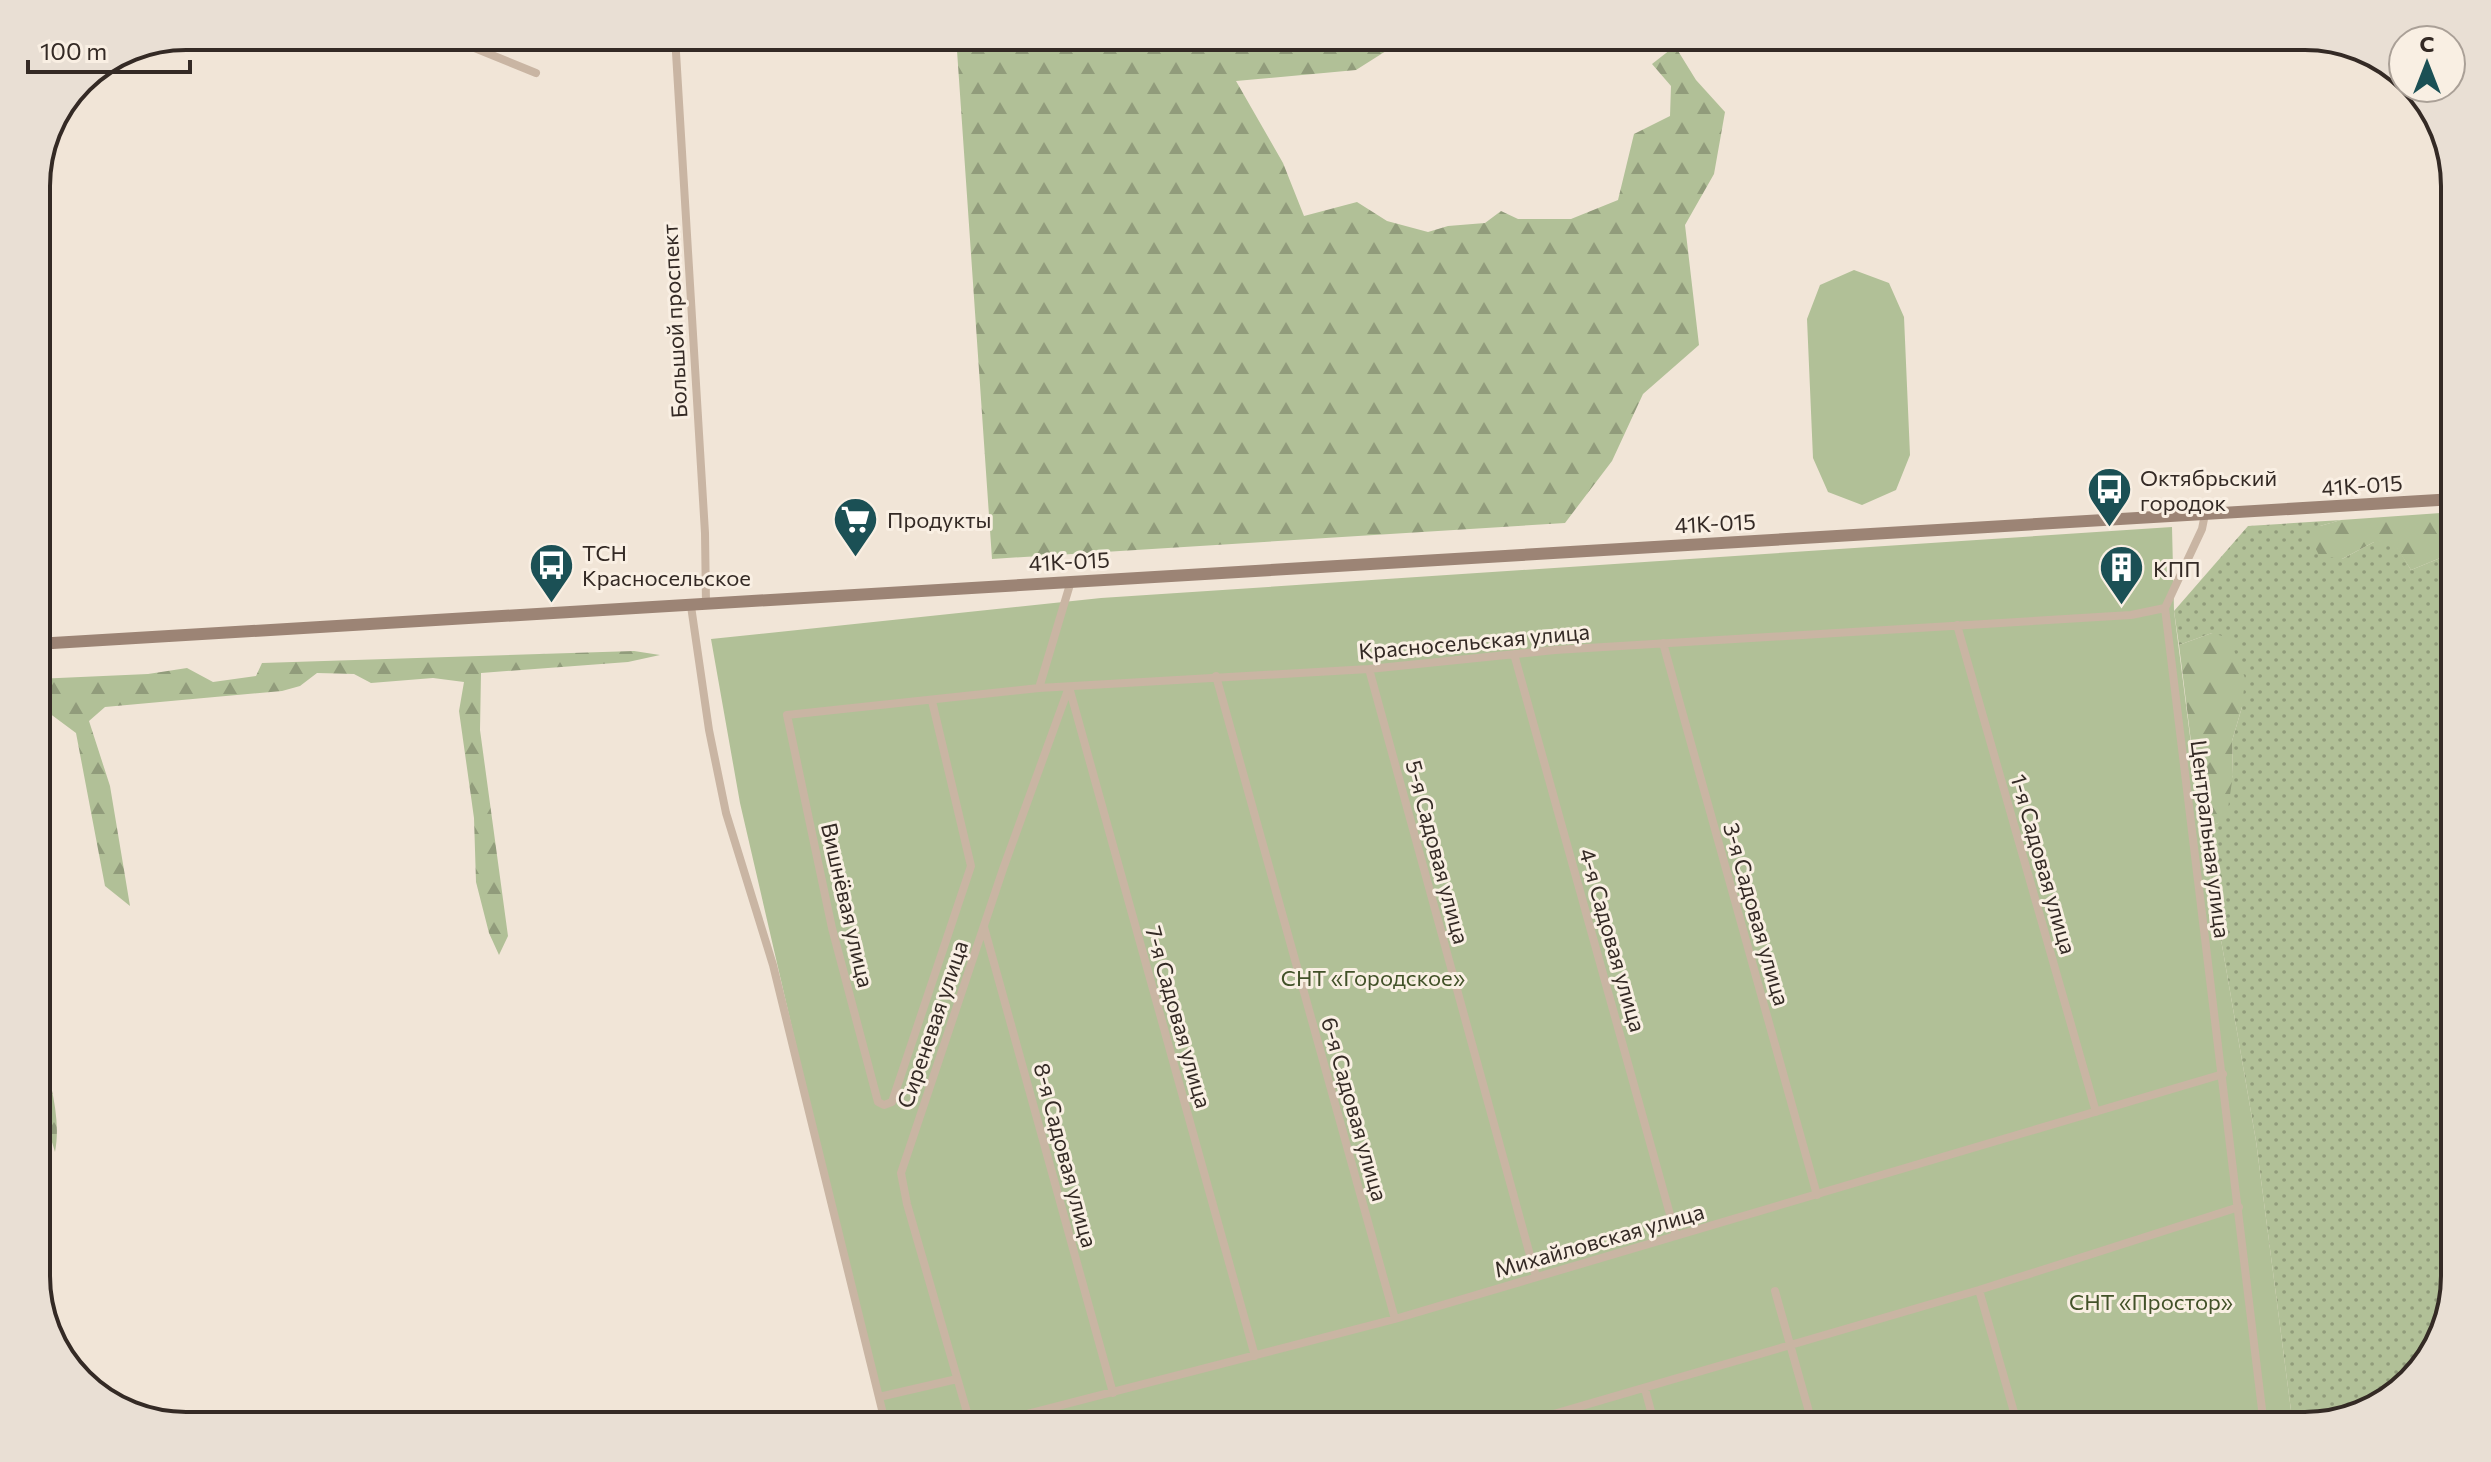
<svg xmlns="http://www.w3.org/2000/svg" width="2491" height="1462" font-family="Commissioner,sans-serif">
  <style>
    .grass { fill: url(#grass-dots) }
    .forest { fill: url(#forest-firs) }
    .garden { fill: #b1c097 }
    .lines { fill: none; stroke-linecap: round; stroke-linejoin: round }
    .street { stroke: #c9b5a3; stroke-width: 8 }
    .secondary { stroke: #9c8475; stroke-width: 12 }
    .labels { text-anchor: middle; dominant-baseline: central; stroke-width: 6; stroke-linejoin: round; paint-order: stroke }
    .street-label { font-size: 22px; fill: #342a25; stroke: #f9efe3 }
    .poi-label { font-size: 22px; fill: #342a25; stroke: #f9efe3; text-anchor: start }
    .park-label { font-size: 22px; fill: #425229; stroke: #f9efe3 }
    .rim { fill: none; stroke: #342a25; stroke-width: 4 }
  </style>
  <defs>
    <pattern id="grass-dots" width="8" height="8" patternUnits="userSpaceOnUse" patternTransform="scale(2)"><rect width="8" height="8" fill="#b1c097"/><path d="M2 2h.1M6 6h.1" fill="none" stroke="#919c7b" stroke-width="1.8" stroke-linecap="round"/></pattern>
    <pattern id="forest-firs" width="22" height="20" patternUnits="userSpaceOnUse" patternTransform="scale(2)"><rect width="22" height="20" fill="#b1c097"/><path d="M5 1l3.5 6h-7zM16 11l3.5 6h-7z" fill="#919c7b"/></pattern>
  </defs>
  <rect width="100%" height="100%" fill="#f1e5d7"/>
  <path class="grass" d="M 2341,520 L 2320,526 L 2342,559 L 2374,542 L 2394,542 L 2411,570 L 2455,552 L 2455,1156 L 2450,1180 L 2455,1276 L 2435,1351 L 2380,1406 L 2305,1426 L 2293,1426 L 2256,1141 L 2202,830 L 2218,823 L 2233,775 L 2232,741 L 2242,707 L 2212,633 L 2179,645 L 2174,611 L 2248,526 Z"/>
  <path class="forest" d="M 956,36 L 1392,36 L 1386,51 L 1356,70 L 1236,81 L 1283,163 L 1304,216 L 1357,202 L 1387,221 L 1428,232 L 1448,226 L 1485,223 L 1501,211 L 1518,219 L 1571,219 L 1618,200 L 1634,134 L 1670,116 L 1671,86 L 1652,64 L 1675,46 L 1696,80 L 1725,112 L 1714,174 L 1685,225 L 1699,345 L 1643,394 L 1612,461 L 1565,523 L 992,559 Z
    M 2455,512 L 2455,552 L 2411,570 L 2393,542 L 2374,542 L 2342,559 L 2319,555 L 2311,540 L 2320,526 L 2341,520 Z
    M 2212,633 L 2229,638 L 2245,678 L 2242,707 L 2232,741 L 2233,775 L 2228,808 L 2218,823 L 2202,830 L 2179,645 Z
    M 634,651 L 660,655 L 628,662 L 481,673 L 480,730 L 508,936 L 499,955 L 489,933 L 476,882 L 474,818 L 459,711 L 464,682 L 433,678 L 371,683 L 354,674 L 317,673 L 300,686 L 282,691 L 105,707 L 89,721 L 110,786 L 130,906 L 105,886 L 76,733 L 45,710 L 36,710 L 36,679 L 148,674 L 187,668 L 213,682 L 256,676 L 262,663 Z
    M 36,1035 L 41,1042 C 48,1077 62,1116 55,1152 L 44,1116 L 36,1061 Z
    M 2455,1156 L 2455,1258 L 2454,1258 L 2443,1241 Z"/>
  <path class="garden" d="M 1854,270 L 1889,283 L 1904,317 L 1910,455 L 1896,490 L 1862,505 L 1828,492 L 1813,458 L 1807,319 L 1820,285 Z
    M 2172,527 L 2174,611 L 2202,830 L 2256,1141 L 2293,1426 L 884,1426 L 740,803 L 711,639 L 1101,598 Z"/>
  <g class="lines">
    <path class="street" d="M 445,36 L 536,73
      M 675,36 L 705,533 L 706,605
      M 2205,514 L 2202,529 L 2165,608 L 2264,1426
      M 691,606 L 709,730 L 726,813 L 773,965 L 886,1426
      M 1957,625 L 2096,1112
      M 1663,643 L 1817,1195
      M 1514,654 L 1676,1236
      M 1369,669 L 1536,1277
      M 1216,676 L 1395,1319
      M 1069,687 L 1255,1356
      M 1039,688 L 1071,581
      M 932,701 L 971,866 L 892,1102 L 884,1105 L 878,1102 L 832,928 L 787,715 L 1039,688 L 1369,669 L 1555,650 L 2131,615 L 2165,608
      M 984,927 L 1113,1393
      M 1979,1290 L 2018,1426
      M 1775,1291 L 1813,1426
      M 1645,1389 L 1655,1426
      M 879,1397 L 957,1379
      M 971,1426 L 907,1204 L 901,1173 L 1003,869 L 1069,687
      M 981,1426 L 1395,1319 L 2223,1074
      M 1513,1426 L 1979,1290 L 2239,1207"/>
    <path class="secondary" d="M 36,644 L 2455,499"/>
  </g>
  <defs>
    <symbol id="bus-pin" viewBox="-11 -11 22 30"><path d="M0 17L-7.5 6A9.5 9.5 0 1 1 7.5 6Z" fill="#1b5055" stroke="#f9efe3"/><path d="M-5-6H5V4H4V6H2V4H-2V6H-4V4H-5ZM-3.5-4V0h7V-4ZM-3.5 1.2v1.5H-2V1.2ZM2 1.2v1.5H3.5V1.2Z" fill="#fff"/></symbol>
    <symbol id="supermarket-pin" viewBox="-11 -11 22 30"><path d="M0 17L-7.5 6A9.5 9.5 0 1 1 7.5 6Z" fill="#1b5055" stroke="#f9efe3"/><path d="M-6-5.5h2.5l.6 2H6L4.5 2H-2.5L-4.4-4H-6ZM-1.5 3.2a1.3 1.3 0 1 0 .1 0ZM3 3.2a1.3 1.3 0 1 0 .1 0Z" fill="#fff"/></symbol>
    <symbol id="building-pin" viewBox="-11 -11 22 30"><path d="M0 17L-7.5 6A9.5 9.5 0 1 1 7.5 6Z" fill="#1b5055" stroke="#f9efe3"/><path d="M-4-6H4V6H1V3H-1V6H-4ZM-2.5-4.3h1.7v1.8h-1.7ZM.8-4.3h1.7v1.8H.8ZM-2.5-1h1.7V.8h-1.7ZM.8-1h1.7V.8H.8Z" fill="#fff"/></symbol>
  </defs>
  <g fill-rule="evenodd">
    <use href="#bus-pin" x="2084" y="464" width="51" height="69"/>
    <use href="#supermarket-pin" x="830" y="494" width="51" height="69"/>
    <use href="#bus-pin" x="526" y="540" width="51" height="69"/>
    <use href="#building-pin" x="2096" y="542" width="51" height="69"/>
  </g>
  <g class="labels">
    <g class="street-label">
      <text transform="translate(674 321) rotate(-93)">Большой проспект</text>
      <text transform="translate(2362 485) rotate(-4)">41К-015</text>
      <text transform="translate(1715 523) rotate(-3)">41К-015</text>
      <text transform="translate(1069 561) rotate(-3)">41К-015</text>
      <text transform="translate(1474 641) rotate(-5)">Красносельская улица</text>
      <text transform="translate(2211 839) rotate(83)">Центральная улица</text>
      <text transform="translate(1438 852) rotate(75)">5-я Садовая улица</text>
      <text transform="translate(2044 864) rotate(74)">1-я Садовая улица</text>
      <text transform="translate(848 905) rotate(77)">Вишнёвая улица</text>
      <text transform="translate(1757 914) rotate(74)">3-я Садовая улица</text>
      <text transform="translate(1613 940) rotate(74)">4-я Садовая улица</text>
      <text transform="translate(1179 1017) rotate(74)">7-я Садовая улица</text>
      <text transform="translate(932 1024) rotate(-71)">Сиреневая улица</text>
      <text transform="translate(1355 1109) rotate(74)">6-я Садовая улица</text>
      <text transform="translate(1066 1155) rotate(75)">8-я Садовая улица</text>
      <text transform="translate(1599 1240) rotate(-16)">Михайловская улица</text>
    </g>
    <g class="poi-label">
      <text x="2140" y="477">Октябрьский<tspan x="2140" dy="25">городок</tspan></text>
      <text x="887" y="519">Продукты</text>
      <text x="582" y="552">ТСН<tspan x="582" dy="25">Красносельское</tspan></text>
      <text x="2153" y="568">КПП</text>
    </g>
    <g class="park-label">
      <text x="1373" y="977">СНТ «Городское»</text>
      <text x="2151" y="1301">СНТ «Простор»</text>
    </g>
  </g>
  <path d="M0 0H2491V1462H0ZM186 50H2305A136 136 0 0 1 2441 186V1276A136 136 0 0 1 2305 1412H186A136 136 0 0 1 50 1276V186A136 136 0 0 1 186 50Z" fill="#e9dfd4" fill-rule="evenodd"/>
  <path class="rim" d="M186 50H2305A136 136 0 0 1 2441 186V1276A136 136 0 0 1 2305 1412H186A136 136 0 0 1 50 1276V186A136 136 0 0 1 186 50Z"/>
  <g transform="translate(2427 64)"><circle r="38" fill="#f9efe3" stroke="#aaa097" stroke-width="2"/>
  <path d="M0-6L14 30L0 20L-14 30Z" fill="#1b5055"/>
  <text y="-12" font-size="22" font-weight="bold" text-anchor="middle" fill="#342a25">С</text>
  </g>
  <path d="M28 60v12h162v-12" fill="none" stroke="#342a25" stroke-width="4"/>
  <text x="40" y="60" font-size="24" fill="#342a25" stroke="#f9efe3" stroke-width="6" paint-order="stroke">100 m</text>
</svg>
